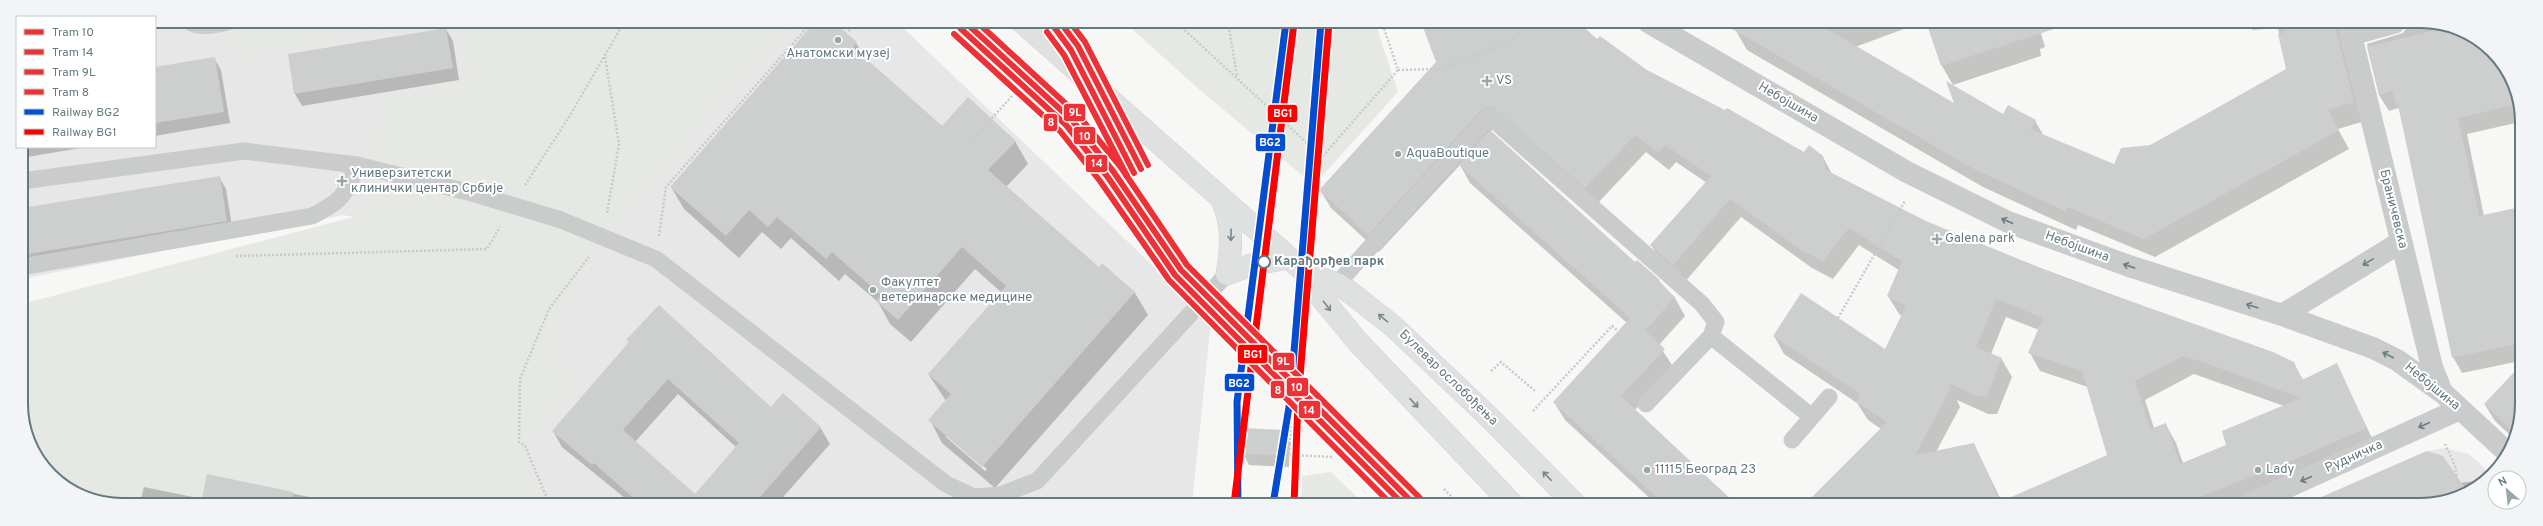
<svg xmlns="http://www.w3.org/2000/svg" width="2543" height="526" font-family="Overpass,sans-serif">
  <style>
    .built { fill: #e6e7e6 }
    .green { fill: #e6e9e3 }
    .shadow { fill: #0003; fill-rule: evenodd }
    .building { fill: #cdcfcf; fill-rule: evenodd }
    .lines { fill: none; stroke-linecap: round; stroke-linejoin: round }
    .secondary-casing { stroke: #d3d4d4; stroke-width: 23 }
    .path { stroke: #c8caca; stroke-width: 2.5; stroke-dasharray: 2 2; stroke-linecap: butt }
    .service { stroke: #cacccc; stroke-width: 17 }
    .minor { stroke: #cacccc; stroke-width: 22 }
    .secondary { stroke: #dfe0e0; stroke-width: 22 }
    .rail-1-casing { stroke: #fff; stroke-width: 10 }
    .rail-2-casing { stroke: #fff; stroke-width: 10 }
    .rail-1 { stroke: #044cd0; stroke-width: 7 }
    .rail-2 { stroke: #f00; stroke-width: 7 }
    .tram-1-casing { stroke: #fff; stroke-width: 9 }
    .tram-2-casing { stroke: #fff; stroke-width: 9 }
    .tram-3-casing { stroke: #fff; stroke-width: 9 }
    .tram-4-casing { stroke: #fff; stroke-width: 9 }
    .tram-1 { stroke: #ed3237; stroke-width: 6 }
    .tram-2 { stroke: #ed3237; stroke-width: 6 }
    .tram-3 { stroke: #ed3237; stroke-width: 6 }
    .tram-4 { stroke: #ed3237; stroke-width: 6 }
    .oneway { stroke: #687e84 }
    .oneway2 { stroke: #76898e }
    .poi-dot { fill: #97a6a9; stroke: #fff; stroke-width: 1.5 }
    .stop-dot { fill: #fff; stroke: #637a80; stroke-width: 2 }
    .labels { text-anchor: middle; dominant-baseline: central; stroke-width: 4; stroke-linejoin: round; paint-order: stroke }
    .poi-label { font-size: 13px; fill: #637a80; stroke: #fff; text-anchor: start }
    .street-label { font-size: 13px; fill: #637a80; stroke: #fff }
    .stop-label { font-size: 13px; font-weight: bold; fill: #637a80; stroke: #fff; text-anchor: start }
    .rim { fill: none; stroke: #637a80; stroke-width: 2 }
    .line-badge { stroke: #fff; stroke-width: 1.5 }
    .badge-label { font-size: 11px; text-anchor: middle; font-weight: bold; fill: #fff }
  </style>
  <rect width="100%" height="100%" fill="#f7f7f6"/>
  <path class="built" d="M 155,21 L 897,22 L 1211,321 L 1192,504 L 520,503 L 498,377 L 593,259 L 343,215 L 22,279 L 21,147 L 155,147 Z
    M 2445,448 L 2469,454 L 2492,475 L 2487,480 L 2459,497 L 2427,505 L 2355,505 L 2347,486 L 2427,451 Z"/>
  <path class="green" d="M 261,21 L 419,21 L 234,59 L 225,33 Z
    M 458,21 L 792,22 L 668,164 L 573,285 L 548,353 L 581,380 L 526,446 L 542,503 L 103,503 L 51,476 L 23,424 L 22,304 L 361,215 L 382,96 L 468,81 Z
    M 1124,22 L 1375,22 L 1398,92 L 1314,185 L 1201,91 Z
    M 1331,472 L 1364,504 L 1301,504 L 1302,476 Z"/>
  <path class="shadow" d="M 817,22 L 833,22 L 856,43 L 867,61 L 943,127 L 1015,141 L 1028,164 L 1006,187 L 1099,269 L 1103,265 L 1135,293 L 1148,315 L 995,488 L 942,443 L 930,420 L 946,401 L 929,375 L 1001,292 L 975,269 L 911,342 L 890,324 L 878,302 L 845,274 L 839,281 L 791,238 L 781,249 L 762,232 L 739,258 L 684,209 L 671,187 ZM 946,434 L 987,469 L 985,471 L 946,437 Z
    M 1738,22 L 1923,22 L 1855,47 L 1955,105 L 2035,121 L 2044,136 L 2114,165 L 2287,70 L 2278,28 L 2252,30 L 2249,24 L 2233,26 L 2231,23 L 2342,23 L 2365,121 L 2338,129 L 2349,149 L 2155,257 L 2078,225 L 2076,230 L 1983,187 L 1747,50 L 1736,31 Z
    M 1927,22 L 2038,23 L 2045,47 L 2040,49 L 2041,56 L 1953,85 L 1942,66 Z
    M 2363,23 L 2426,23 L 2427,29 L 2445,25 L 2493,51 L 2520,103 L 2520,122 L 2467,134 L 2484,216 L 2520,208 L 2520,361 L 2462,373 L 2453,357 L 2401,112 L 2398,108 L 2389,111 L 2379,95 L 2367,44 L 2403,33 L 2407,27 L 2370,35 Z
    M 446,29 L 453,41 L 459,80 L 302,106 L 295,94 L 289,55 Z
    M 1597,41 L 1646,71 L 1804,154 L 1823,157 L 1833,176 L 1926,222 L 1979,245 L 2293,362 L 2303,380 L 2336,365 L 2376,446 L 2236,505 L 1806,504 L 1881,429 L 1868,420 L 1857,403 L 1784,354 L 1774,336 L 1886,351 L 1902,316 L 1899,314 L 1888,296 L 1899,270 L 1859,245 L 1833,279 L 1812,268 L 1741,217 L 1684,283 L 1662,263 L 1651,245 L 1707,183 L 1676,162 L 1669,170 L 1646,152 L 1596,205 L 1497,124 L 1490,132 L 1635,263 L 1637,261 L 1659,281 L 1675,298 L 1685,316 L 1659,345 L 1674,368 L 1635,410 L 1735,504 L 1656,504 L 1565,420 L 1554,402 L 1627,323 L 1470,183 L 1460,165 L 1379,252 L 1331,208 L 1320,190 ZM 2006,317 L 2039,330 L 2030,353 L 2040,371 L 2088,387 L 2109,456 L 2002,502 L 1974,444 L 1936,452 L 1960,407 L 1957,400 L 1988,414 L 1997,414 L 2012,377 L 2001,358 L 1991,354 ZM 2194,374 L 2284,406 L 2227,445 L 2183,463 L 2176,443 L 2166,425 L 2154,428 L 2145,400 Z
    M 214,58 L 221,70 L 230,123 L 155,136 L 155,68 Z
    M 21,147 L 87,147 L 21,158 Z
    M 219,177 L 226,189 L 233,233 L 22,268 L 22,209 Z
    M 628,341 L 771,409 L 820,427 L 830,444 L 777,504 L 631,503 L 562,447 L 553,431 L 629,343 ZM 678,394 L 737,448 L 695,496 L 635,442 Z
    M 2520,367 L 2520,423 L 2514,439 L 2495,421 L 2485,405 Z
    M 1283,431 L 1290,442 L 1289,467 L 1249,465 L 1243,453 Z
    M 208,476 L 319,499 L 321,503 L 140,503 L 144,487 L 203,499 Z
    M 2488,479 L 2459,497 L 2427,505 L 2460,483 Z"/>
  <path class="building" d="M 815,22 L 834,22 L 857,42 L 853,47 L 942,126 L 968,97 L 1016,141 L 988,170 L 1099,267 L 1102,263 L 1135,292 L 982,467 L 928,420 L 951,394 L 928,374 L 1006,286 L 962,247 L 898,320 L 876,301 L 881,295 L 832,252 L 826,259 L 777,217 L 768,227 L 749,210 L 726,236 L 670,187 Z
    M 1421,22 L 1578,22 L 1597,39 L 1600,36 L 1647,70 L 1725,110 L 1727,108 L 1804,152 L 1809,145 L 1823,156 L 1826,170 L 1926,221 L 2060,276 L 2273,352 L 2294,362 L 2302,380 L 2337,363 L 2367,428 L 2276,467 L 2180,505 L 1805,504 L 1887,422 L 1856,402 L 1860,394 L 1773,336 L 1801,293 L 1885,349 L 1906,306 L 1887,296 L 1902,261 L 1849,228 L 1823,261 L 1801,250 L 1730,199 L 1673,265 L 1650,245 L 1711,176 L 1665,145 L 1658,152 L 1635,135 L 1585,188 L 1491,106 L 1482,109 L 1368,235 L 1319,190 L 1436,62 ZM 1996,299 L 2043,318 L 2028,353 L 2082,371 L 2107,455 L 2000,502 L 1974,443 L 1915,455 L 1951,388 L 1948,383 L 1977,396 L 1987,396 L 2002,358 L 1976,347 ZM 2183,356 L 2206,363 L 2301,398 L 2222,431 L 2226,445 L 2180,464 L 2166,423 L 2150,429 L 2135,381 Z
    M 1720,22 L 1815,22 L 1954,103 L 1946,81 L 2003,114 L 2008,105 L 2036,120 L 2030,129 L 2114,164 L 2121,148 L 2151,145 L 2286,69 L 2278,34 L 2285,32 L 2285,23 L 2334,23 L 2354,102 L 2328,110 L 2339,130 L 2144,239 L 2067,207 L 2065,211 L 1972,168 Z
    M 1926,22 L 2059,23 L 2060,27 L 1941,66 Z
    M 2448,27 L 2493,51 L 2520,103 L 2458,118 L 2479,216 L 2520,207 L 2520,343 L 2452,358 L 2398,105 L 2396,105 L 2392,91 L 2379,95 L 2367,47 Z
    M 446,28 L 453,68 L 294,94 L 288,54 Z
    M 215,57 L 224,112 L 155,123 L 155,67 Z
    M 1490,130 L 1635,262 L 1637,260 L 1660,280 L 1658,282 L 1675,297 L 1645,331 L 1641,327 L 1665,349 L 1621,396 L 1736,504 L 1664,504 L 1553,402 L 1630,318 L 1459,165 Z
    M 220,176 L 227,221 L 22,255 L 22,208 Z
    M 659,305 L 771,407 L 783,393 L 821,427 L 754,504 L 639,503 L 594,463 L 592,465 L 552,431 L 629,342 L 626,340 ZM 668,379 L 739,443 L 695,494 L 623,430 Z
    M 2520,366 L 2520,423 L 2516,434 L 2484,404 Z
    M 1243,428 L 1283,430 L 1282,455 L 1242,454 Z
    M 2427,451 L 2443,456 L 2468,492 L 2459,497 L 2427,505 L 2303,505 Z
    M 207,474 L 293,492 L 292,503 L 201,503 Z"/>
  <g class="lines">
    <defs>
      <path id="secondary" d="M 1022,22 L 1306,273 L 1320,296 L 1358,342 L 1512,504
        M 1222,200 C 1233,225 1232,247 1227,274
        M 1306,273 L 1337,284 L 1351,293 L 1393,326 L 1489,417 L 1575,504
        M 1227,274 L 1251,265 L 1288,258"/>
    </defs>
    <use href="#secondary" class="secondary-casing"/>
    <path class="path" d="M 839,22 L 851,32
      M 1176,22 L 1322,157 L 1398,70 L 1382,22
      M 1228,22 L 1237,76
      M 605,57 L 619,144 L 607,213
      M 1398,70 L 1441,69 L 1512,41 L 1530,22
      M 973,139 L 1012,96
      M 525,185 L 569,117 L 625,21
      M 659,236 L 666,187 L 812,22
      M 236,256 L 487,249 L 500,227
      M 1838,318 L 1905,201
      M 1491,371 L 1501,362 L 1535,391
      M 1533,411 L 1612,326 L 1618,331
      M 1282,444 L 1290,444 L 1291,413
      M 1290,444 L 1289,455 L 1333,457
      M 2445,444 L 2455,466 L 2460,497
      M 1444,489 L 1459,504
      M 549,503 L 525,446 L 519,442 L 520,379 L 549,309 L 589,257"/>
    <path class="service" d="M 189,21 C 199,29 219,25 230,21
      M 22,181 L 244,151 L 357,165 L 472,193 L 561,220 L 656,259 L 946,484 L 974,497 L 1000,495 L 1037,481 L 1227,274
      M 22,267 L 312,216 C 342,201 345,196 357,165
      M 1337,284 L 1489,116 L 1702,304 L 1716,322 L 1711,336 L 1646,404
      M 1711,336 L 1812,417
      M 1792,440 L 1829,397"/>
    <path class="minor" d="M 1648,22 L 1907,172 L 2008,222 L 2129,266 L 2282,315 L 2373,348 L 2397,360 L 2443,393 L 2509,454
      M 2348,23 L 2432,367 L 2442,392
      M 2350,35 L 2394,23
      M 2282,315 L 2401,242
      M 2248,505 L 2460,409"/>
    <use href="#secondary" class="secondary"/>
    <defs>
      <path id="rail-1" d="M 1238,504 L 1237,402 L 1286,22
        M 1273,504 L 1290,401 L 1321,22"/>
      <path id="rail-2" d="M 1234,504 L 1294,23
        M 1294,504 L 1298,401 L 1329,23"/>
    </defs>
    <use href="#rail-1" class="rail-1-casing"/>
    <use href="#rail-2" class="rail-2-casing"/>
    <use href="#rail-1" class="rail-1"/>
    <use href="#rail-2" class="rail-2"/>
    <defs>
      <path id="tram-1" d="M 965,22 L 1072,120 L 1113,171 L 1181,270 L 1414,504
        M 1060,22 L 1078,46 L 1141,169"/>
      <path id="tram-2" d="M 1054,27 L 1071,50 L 1134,173
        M 960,28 L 1066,125 L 1107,176 L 1175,275 L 1403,504"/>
      <path id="tram-3" d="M 977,22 L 1078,115 L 1120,166 L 1187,265 L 1420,498
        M 1070,22 L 1085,42 L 1148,165"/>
      <path id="tram-4" d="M 1047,32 L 1064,55 L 1127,176
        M 954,34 L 1060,131 L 1100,181 L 1169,280 L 1391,504"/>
    </defs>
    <use href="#tram-1" class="tram-1-casing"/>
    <use href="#tram-2" class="tram-2-casing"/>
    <use href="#tram-3" class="tram-3-casing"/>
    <use href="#tram-4" class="tram-4-casing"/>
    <use href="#tram-1" class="tram-1"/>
    <use href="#tram-2" class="tram-2"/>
    <use href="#tram-3" class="tram-3"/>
    <use href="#tram-4" class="tram-4"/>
  </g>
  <defs><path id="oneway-shaft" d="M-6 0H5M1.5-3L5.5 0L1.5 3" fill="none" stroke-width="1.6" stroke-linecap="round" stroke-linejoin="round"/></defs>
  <g class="oneway">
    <use href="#oneway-shaft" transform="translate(2007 221) rotate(-157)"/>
    <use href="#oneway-shaft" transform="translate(2368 262) rotate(149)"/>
    <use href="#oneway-shaft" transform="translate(2129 266) rotate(-161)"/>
    <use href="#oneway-shaft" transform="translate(2252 306) rotate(-162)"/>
    <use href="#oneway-shaft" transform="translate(2388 355) rotate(-153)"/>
    <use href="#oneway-shaft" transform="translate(2424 425) rotate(156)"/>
    <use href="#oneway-shaft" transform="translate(2306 479) rotate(156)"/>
  </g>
  <g class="oneway2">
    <use href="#oneway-shaft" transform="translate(1231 235) rotate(91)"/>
    <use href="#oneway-shaft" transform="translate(1327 306) rotate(53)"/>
    <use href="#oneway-shaft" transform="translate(1383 318) rotate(-141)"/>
    <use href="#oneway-shaft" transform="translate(1414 403) rotate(47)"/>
    <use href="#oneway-shaft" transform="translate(1547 476) rotate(-134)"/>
  </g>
  <g class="poi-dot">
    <circle cx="838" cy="40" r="4"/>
    <path d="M1485 75h4v4h4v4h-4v4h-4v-4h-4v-4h4z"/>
    <circle cx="1398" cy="154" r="4"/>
    <path d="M340 175h4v4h4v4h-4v4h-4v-4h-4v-4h4z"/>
    <path d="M1935 233h4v4h4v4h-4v4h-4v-4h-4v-4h4z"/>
    <circle cx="873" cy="290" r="4"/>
    <circle cx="1647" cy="470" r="4"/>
    <circle cx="2258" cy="470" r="4"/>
  </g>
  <circle class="stop-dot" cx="1264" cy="262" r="6"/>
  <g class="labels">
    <g class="poi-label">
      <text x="838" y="54" text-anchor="middle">Анатомски музеј</text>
      <text x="1496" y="81">VS</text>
      <text x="1406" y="154">AquaBoutique</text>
      <text x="351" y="174">Универзитетски<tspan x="351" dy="15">клинички центар Србије</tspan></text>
      <text x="1945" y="239">Galena park</text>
      <text x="881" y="283">Факултет<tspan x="881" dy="15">ветеринарске медицине</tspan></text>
      <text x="1655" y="470">11115 Београд 23</text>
      <text x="2266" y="470">Lady</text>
    </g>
    <g class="street-label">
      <text transform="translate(1788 103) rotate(30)">Небојшина</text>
      <text transform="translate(2393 209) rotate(76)">Браничевска</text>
      <text transform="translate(2077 247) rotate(20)">Небојшина</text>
      <text transform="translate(1448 378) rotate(44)">Булевар ослобођења</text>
      <text transform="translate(2432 387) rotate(39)">Небојшина</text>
      <text transform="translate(2354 457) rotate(-24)">Рудничка</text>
    </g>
    <g class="stop-label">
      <text x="1274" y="262">Карађорђев парк</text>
    </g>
  </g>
  <path d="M0 0H2543V526H0ZM122 28H2421A94 94 0 0 1 2515 122V404A94 94 0 0 1 2421 498H122A94 94 0 0 1 28 404V122A94 94 0 0 1 122 28Z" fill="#f3f4f5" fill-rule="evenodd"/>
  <path class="rim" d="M122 28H2421A94 94 0 0 1 2515 122V404A94 94 0 0 1 2421 498H122A94 94 0 0 1 28 404V122A94 94 0 0 1 122 28Z"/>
  <g class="line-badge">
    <rect x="1063" y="103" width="23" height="19" rx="4" fill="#ed3237"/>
    <rect x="1267" y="104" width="31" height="19" rx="4" fill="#f00"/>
    <rect x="1043" y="113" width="15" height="19" rx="4" fill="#ed3237"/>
    <rect x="1073" y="126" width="23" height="19" rx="4" fill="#ed3237"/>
    <rect x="1255" y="133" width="31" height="19" rx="4" fill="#044cd0"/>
    <rect x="1085" y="154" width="23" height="19" rx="4" fill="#ed3237"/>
    <rect x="1237" y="344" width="31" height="20" rx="4" fill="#f00"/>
    <rect x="1272" y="352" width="23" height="19" rx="4" fill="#ed3237"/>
    <rect x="1224" y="373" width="31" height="19" rx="4" fill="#044cd0"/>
    <rect x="1286" y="377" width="23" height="20" rx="4" fill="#ed3237"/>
    <rect x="1270" y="380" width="15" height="19" rx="4" fill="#ed3237"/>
    <rect x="1298" y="400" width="23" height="19" rx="4" fill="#ed3237"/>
  </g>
  <g class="badge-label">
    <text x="1075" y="116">9L</text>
    <text x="1283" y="117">BG1</text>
    <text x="1051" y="126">8</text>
    <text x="1085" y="140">10</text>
    <text x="1270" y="146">BG2</text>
    <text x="1097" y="167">14</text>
    <text x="1253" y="358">BG1</text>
    <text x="1283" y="365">9L</text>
    <text x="1239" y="387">BG2</text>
    <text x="1297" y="391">10</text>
    <text x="1278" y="394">8</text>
    <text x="1309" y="414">14</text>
  </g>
  <rect x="16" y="16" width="140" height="132" fill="#ffffff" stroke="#c1cacc"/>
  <rect x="24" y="29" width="20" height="6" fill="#ed3237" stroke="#c1cacc"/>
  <text x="52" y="36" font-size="12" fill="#637a80">Tram 10</text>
  <rect x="24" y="49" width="20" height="6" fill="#ed3237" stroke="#c1cacc"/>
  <text x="52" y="56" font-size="12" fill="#637a80">Tram 14</text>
  <rect x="24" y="69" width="20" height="6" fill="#ed3237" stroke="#c1cacc"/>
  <text x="52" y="76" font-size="12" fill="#637a80">Tram 9L</text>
  <rect x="24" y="89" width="20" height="6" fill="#ed3237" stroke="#c1cacc"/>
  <text x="52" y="96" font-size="12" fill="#637a80">Tram 8</text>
  <rect x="24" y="109" width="20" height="6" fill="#044cd0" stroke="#c1cacc"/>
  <text x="52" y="116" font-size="12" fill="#637a80">Railway BG2</text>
  <rect x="24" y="129" width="20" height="6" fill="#ff0000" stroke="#c1cacc"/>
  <text x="52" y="136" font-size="12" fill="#637a80">Railway BG1</text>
  <g transform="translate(2507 490) rotate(332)"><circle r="19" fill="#ffffff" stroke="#c1cacc"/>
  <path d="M0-3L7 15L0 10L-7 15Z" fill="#97a6a9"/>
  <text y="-6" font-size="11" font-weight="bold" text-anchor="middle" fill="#637a80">N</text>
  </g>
</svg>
